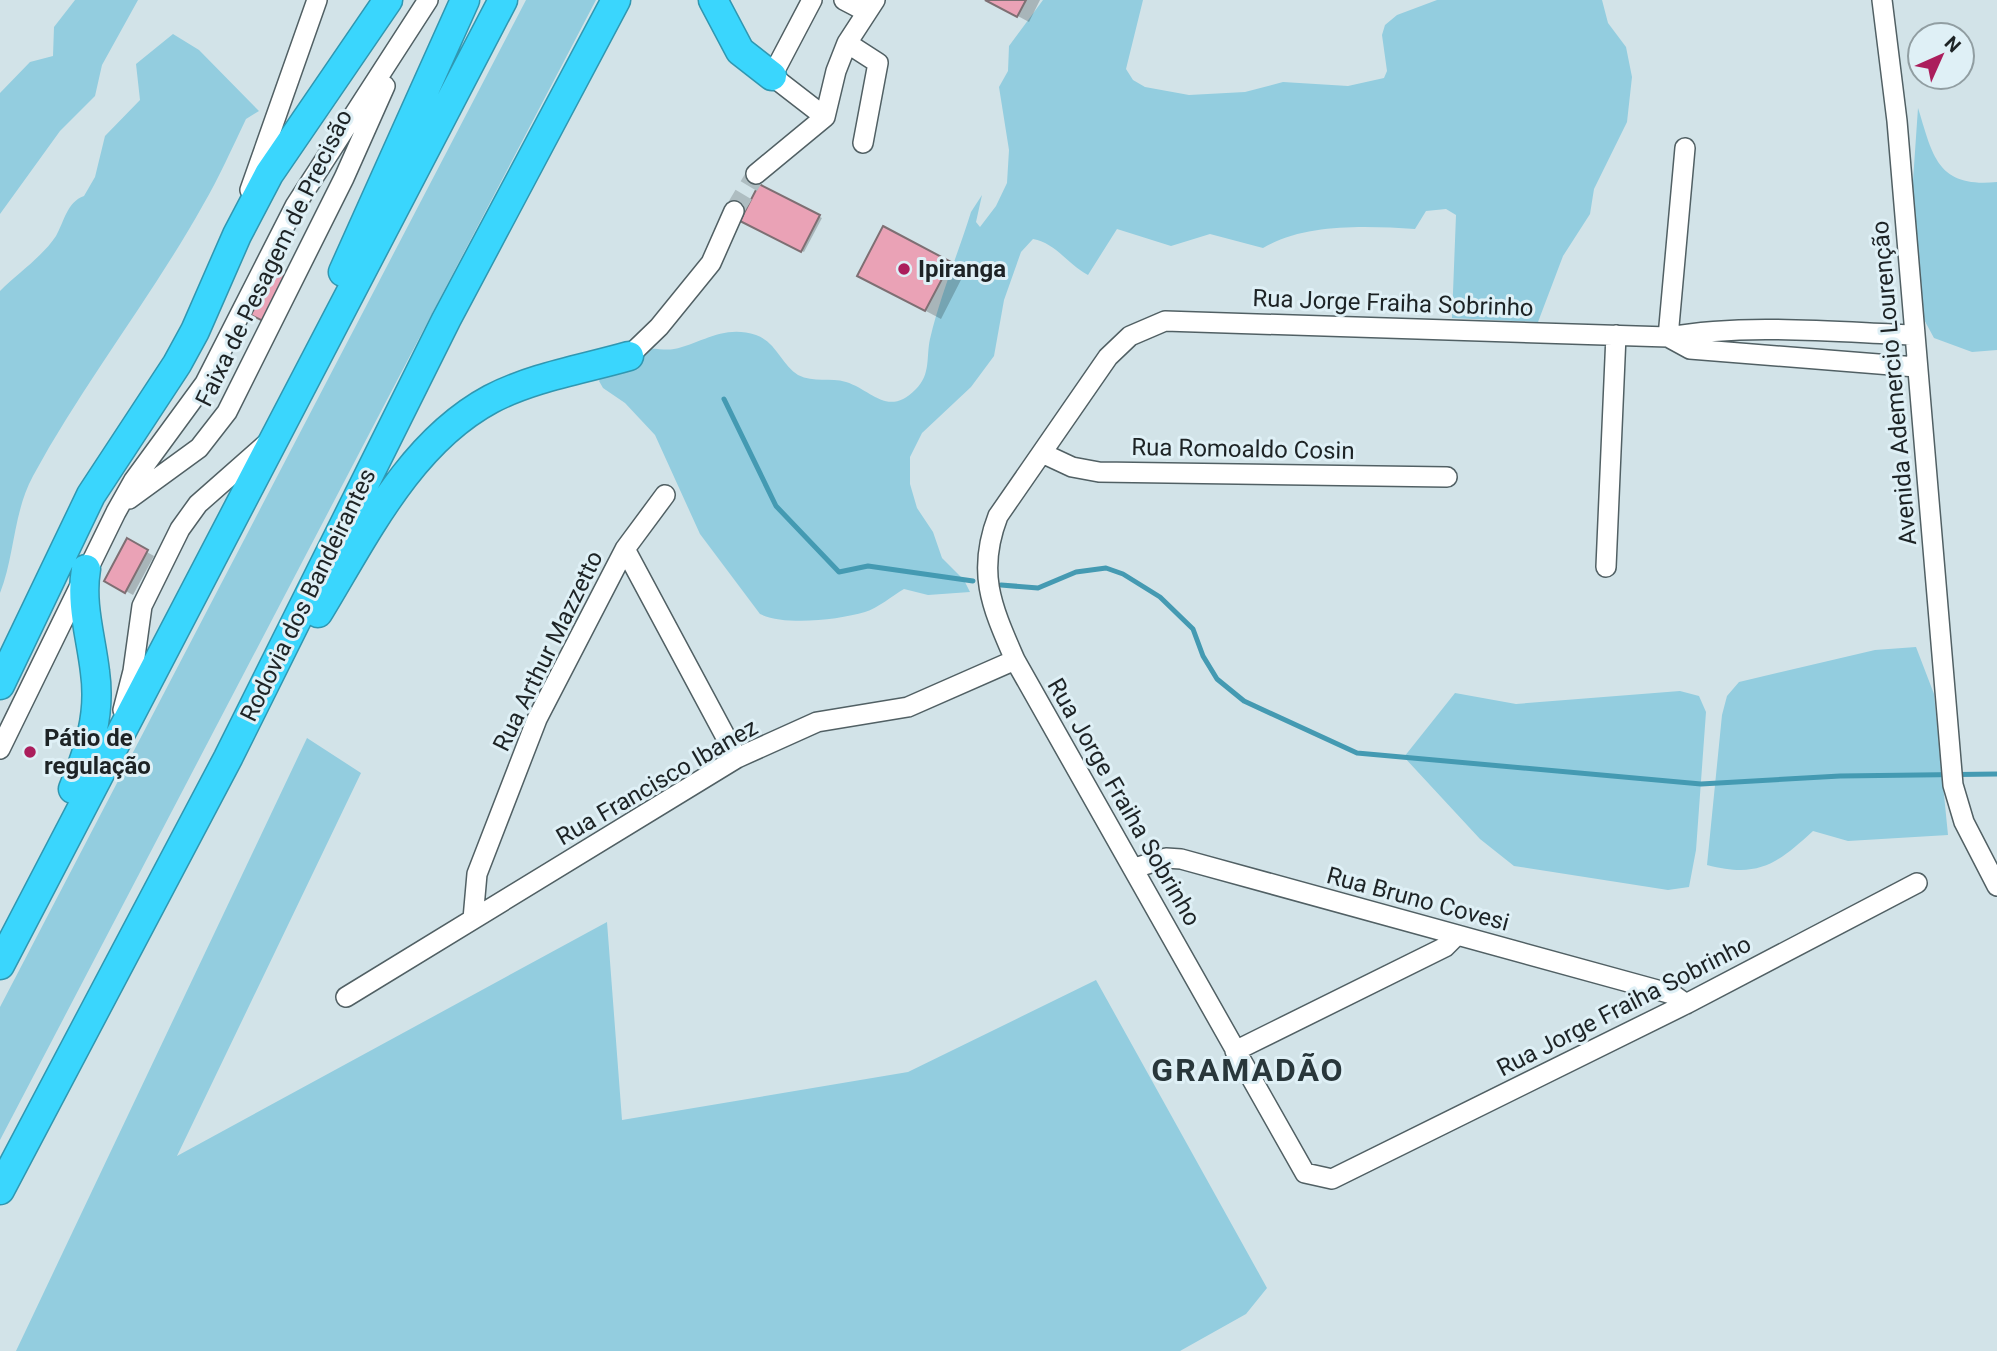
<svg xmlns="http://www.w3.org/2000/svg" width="1997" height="1351" font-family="Roboto,sans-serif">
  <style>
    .green { fill: #93cddf }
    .shadow { fill: #0003 }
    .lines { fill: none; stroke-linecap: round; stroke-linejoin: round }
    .stream { stroke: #449ab2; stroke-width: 5 }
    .building { fill: #eaa2b6; stroke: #7e6f73; stroke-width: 2 }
    .minor-tunnel { stroke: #aebdc1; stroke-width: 19; stroke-dasharray: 19 10; stroke-linecap: butt }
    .minor-casing { stroke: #516064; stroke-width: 22 }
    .highway-casing { stroke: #3097b1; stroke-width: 31 }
    .minor { stroke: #fff; stroke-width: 19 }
    .highway { stroke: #3ad6fd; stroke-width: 28 }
    .poi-dot { fill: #ab1e5c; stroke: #dff0f6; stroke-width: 2.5 }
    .labels { text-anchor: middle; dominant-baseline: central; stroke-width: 6; stroke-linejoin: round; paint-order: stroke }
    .street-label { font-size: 24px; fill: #1d2325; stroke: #dff0f6 }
    .poi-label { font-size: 24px; font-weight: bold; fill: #1d2325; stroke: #dff0f6; text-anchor: start }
    .district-label { font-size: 32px; font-weight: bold; letter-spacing: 2px; fill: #29373b; stroke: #dff0f6 }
  </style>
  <rect width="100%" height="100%" fill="#d2e3e8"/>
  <path class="green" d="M 75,0 L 138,0 L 102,65 L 95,96 L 60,131 L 0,214 L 0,93 L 30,62 L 53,56 L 54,27 Z
    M 526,0 L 596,0 L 0,1140 L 0,1007 Z
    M 1043,0 L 1143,0 L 1126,69 L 1133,80 L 1145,87 L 1189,95 L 1245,92 L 1283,82 L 1348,86 L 1384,78 L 1387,71 L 1382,35 L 1385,25 L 1397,15 L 1437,0 L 1602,0 L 1608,23 L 1626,47 L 1632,77 L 1627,122 L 1594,189 L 1590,214 L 1563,256 L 1538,322 L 1452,318 L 1456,215 L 1446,209 L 1426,211 L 1415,229 C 1367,226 1305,223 1263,248 L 1210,234 L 1171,246 L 1117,229 L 1088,275 C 1067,264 1056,243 1033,239 L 1021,252 L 1004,300 L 994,356 L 971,387 L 922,433 L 910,457 L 910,484 L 917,508 L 933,532 L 942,558 L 964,580 L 970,592 L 928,595 L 904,589 C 892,596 878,608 865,612 C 838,620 785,626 760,614 L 700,534 L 655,435 L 625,403 L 603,388 L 599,381 C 607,369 628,355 642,350 C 652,347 664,351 674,349 C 702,343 724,324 756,335 C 776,342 782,365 798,375 C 814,383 830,377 846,382 C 872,390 888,418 916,389 C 931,374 926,357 930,339 C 940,296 958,254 971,212 L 982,195 L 976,222 L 980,227 L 996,206 L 1007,183 L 1009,150 L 999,87 L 1008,71 L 1009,46 Z
    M 173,34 L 199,50 L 259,111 L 246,119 C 232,148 219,178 203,205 C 151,298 84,382 33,476 C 13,513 15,555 0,593 L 0,291 C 17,274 43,256 56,236 C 64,222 67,202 84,196 L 95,177 L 105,136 L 140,100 L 136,64 Z
    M 1918,108 C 1933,156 1937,188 1997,182 L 1997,350 L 1972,352 L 1934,338 L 1915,303 L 1907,268 Z
    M 1916,647 L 1934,694 L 1948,835 L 1848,841 L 1813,831 C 1776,865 1758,878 1707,865 L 1722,715 L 1727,696 L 1739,682 L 1875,650 Z
    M 1680,691 L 1699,696 L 1706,712 L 1696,850 L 1689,887 L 1668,890 L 1514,866 L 1480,839 L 1404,757 L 1455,693 L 1516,704 Z
    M 307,738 L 361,773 L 177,1156 L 607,922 L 622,1120 L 908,1072 L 1096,980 L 1267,1288 L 1246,1314 L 1180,1351 L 16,1351 Z"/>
  <path class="shadow" d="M 988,0 L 1040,0 L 1029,22 Z
    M 759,186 L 822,218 L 804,252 L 742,220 Z
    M 950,263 L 965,272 L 941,319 L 875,284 Z
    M 127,541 L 154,556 L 133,595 L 106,580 Z"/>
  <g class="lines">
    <path class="stream" d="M 724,399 L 776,506 L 839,572 L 868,566 L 973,581
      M 1001,585 L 1038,588 L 1076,572 L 1106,568 L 1123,574 L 1160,597 L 1193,629 L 1203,656 L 1217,679 L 1244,701 L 1357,753 L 1701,784 L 1840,776 L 1997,774"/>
  </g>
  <path class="building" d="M 985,0 L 1026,0 L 1017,17 Z
    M 759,184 L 820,215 L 801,252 L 740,221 Z
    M 883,226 L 951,262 L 925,311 L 857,276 Z
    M 274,265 L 290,273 L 265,322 L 249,314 Z
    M 127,538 L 148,550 L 125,593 L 104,581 Z"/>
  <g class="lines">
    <path class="minor-tunnel" d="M 734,211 L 756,174"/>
    <defs>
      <path id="minor" d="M 812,0 L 772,76 L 825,117
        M 844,0 L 867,12
        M 1882,0 L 1897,121 L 1953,785 L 1964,822 L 1997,886
        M 863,143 L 878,63 L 847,43 L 875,0
        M 756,174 L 825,117 L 836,71 L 847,43
        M 250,190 L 317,0
        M 1915,335 C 1834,332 1748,323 1668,337 L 1165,321 L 1130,336 L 1108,357 L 998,516 C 976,573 992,607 1015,660 L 1305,1173 L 1332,1179 L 1686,1004 L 1917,883
        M 1668,337 L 1690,349 L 1916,367
        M 1668,337 L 1685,148
        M 629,356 L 659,327 L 711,263 L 734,211
        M 1042,453 L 1072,467 L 1099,472 L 1447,477
        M 129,499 L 199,448 L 227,412 L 344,178 L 385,86
        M 625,549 L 737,758
        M 1606,567 L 1616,335
        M 123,710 L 133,671 L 142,606 L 180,529 L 198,504 L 266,444
        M 0,749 L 116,512 L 134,480 L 205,383 L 295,206 L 428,0
        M 1135,868 L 1166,858 L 1181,859 L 1672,994 L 1686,1004
        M 473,919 L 477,874 L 537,719 L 625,549 L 665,495
        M 346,997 L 737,758 L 817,722 L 908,707 L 1015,660
        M 1235,1051 L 1445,947 L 1457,935"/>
      <path id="highway" d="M 713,0 L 740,51 L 772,76
        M 343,272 L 465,0
        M 318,613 C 365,536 409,443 491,399 C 533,377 584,369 629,356
        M 0,685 L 91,495 L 177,364 L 195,331 L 237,235 L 269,174 L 388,0
        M 73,789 C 89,750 101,715 95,672 C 91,637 80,604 86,569
        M 0,965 L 503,0
        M 0,1190 L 228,758 L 446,320 L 616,0"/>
    </defs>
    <use href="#minor" class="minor-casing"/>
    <use href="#highway" class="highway-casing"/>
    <use href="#minor" class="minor"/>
    <use href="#highway" class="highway"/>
  </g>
  <g class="poi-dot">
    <circle cx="904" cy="269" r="7"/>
    <circle cx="30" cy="752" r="7"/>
  </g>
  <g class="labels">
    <g class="street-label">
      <text transform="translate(274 258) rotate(-64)">Faixa de Pesagem de Precisão</text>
      <text transform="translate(1393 303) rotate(2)">Rua Jorge Fraiha Sobrinho</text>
      <text transform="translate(1894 383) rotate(-95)">Avenida Ademercio Lourenção</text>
      <text transform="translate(1243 449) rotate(1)">Rua Romoaldo Cosin</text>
      <text transform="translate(308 595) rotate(-64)">Rodovia dos Bandeirantes</text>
      <text transform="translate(548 651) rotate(-64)">Rua Arthur Mazzetto</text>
      <text transform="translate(657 782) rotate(-30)">Rua Francisco Ibanez</text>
      <text transform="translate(1124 802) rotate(60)">Rua Jorge Fraiha Sobrinho</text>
      <text transform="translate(1418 899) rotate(15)">Rua Bruno Covesi</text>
      <text transform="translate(1624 1006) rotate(-27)">Rua Jorge Fraiha Sobrinho</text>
    </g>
    <g class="poi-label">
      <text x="918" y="269">Ipiranga</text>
      <text x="44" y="738">Pátio de<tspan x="44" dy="28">regulação</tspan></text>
    </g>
    <g class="district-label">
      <text x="1248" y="1070">GRAMADÃO</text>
    </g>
  </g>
  <g transform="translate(1941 56) rotate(45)"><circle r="33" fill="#dff0f6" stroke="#919ea2" stroke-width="2"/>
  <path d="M0-5L12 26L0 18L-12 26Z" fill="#ab1e5c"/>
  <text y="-10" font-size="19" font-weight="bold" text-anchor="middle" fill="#1d2325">N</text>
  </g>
</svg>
